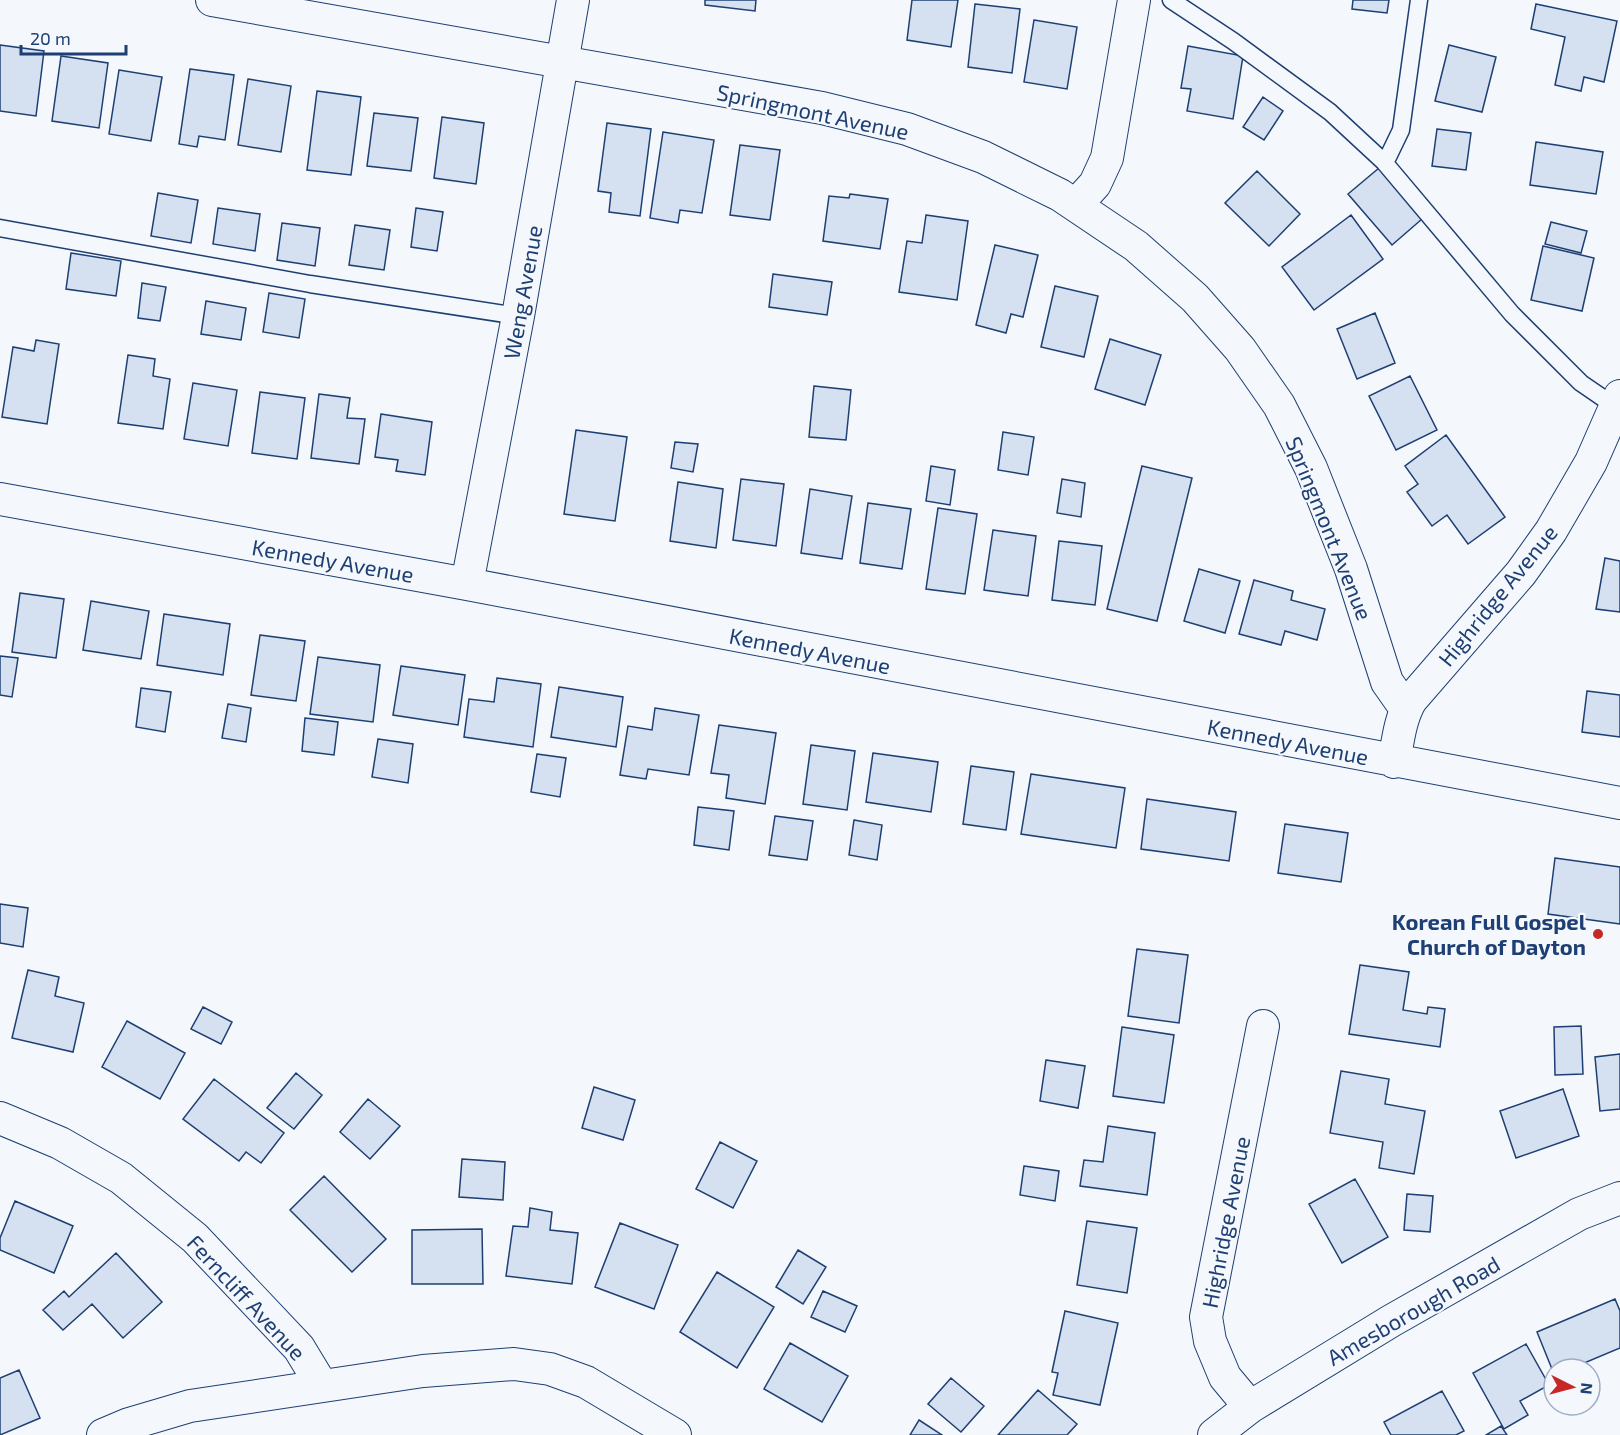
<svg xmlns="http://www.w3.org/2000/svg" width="1620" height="1435" font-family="'Exo 2',sans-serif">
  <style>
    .building { fill: #d5e0f0; stroke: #1d3f73; stroke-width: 1.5 }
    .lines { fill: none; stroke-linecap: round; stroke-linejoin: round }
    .lane-casing { stroke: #1d3f73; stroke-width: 19 }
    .street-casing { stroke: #1d3f73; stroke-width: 34 }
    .lane { stroke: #f4f7fb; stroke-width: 16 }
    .street { stroke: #f4f7fb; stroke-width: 32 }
    .poi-dot { fill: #c62828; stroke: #f4f7fb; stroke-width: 2 }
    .labels { text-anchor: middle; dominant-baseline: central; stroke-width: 4.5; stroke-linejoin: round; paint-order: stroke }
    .street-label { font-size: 22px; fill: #1d3f73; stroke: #f4f7fb }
    .poi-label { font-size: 22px; font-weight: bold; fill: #1d3f73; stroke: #f4f7fb; text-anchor: end }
  </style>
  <rect width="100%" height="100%" fill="#f4f7fb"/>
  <path class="building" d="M 705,0 L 756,0 L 755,11 L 705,5 Z
    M 912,0 L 958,0 L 951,47 L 907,40 Z
    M 1353,0 L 1389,0 L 1387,13 L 1352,9 Z
    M 975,4 L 1020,9 L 1012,73 L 968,67 Z
    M 1536,4 L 1617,21 L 1604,82 L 1584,77 L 1581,91 L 1555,85 L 1565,37 L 1531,29 Z
    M 1034,20 L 1077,27 L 1067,89 L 1024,82 Z
    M 0,45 L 44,51 L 36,116 L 0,111 Z
    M 1449,45 L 1496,57 L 1482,112 L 1435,101 Z
    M 1188,46 L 1243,56 L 1233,119 L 1187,111 L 1191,89 L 1181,88 Z
    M 61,56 L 108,63 L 99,128 L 52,121 Z
    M 190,69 L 234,75 L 225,140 L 199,136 L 197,147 L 179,144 Z
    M 119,70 L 162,77 L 151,141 L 109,134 Z
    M 248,79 L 291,86 L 281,152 L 238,145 Z
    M 317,91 L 361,97 L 351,175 L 307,170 Z
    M 1263,97 L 1283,111 L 1264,140 L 1243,127 Z
    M 374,113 L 418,118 L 411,171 L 367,166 Z
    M 442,117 L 484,123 L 476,184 L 434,178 Z
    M 607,123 L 651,129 L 640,216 L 609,212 L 611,193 L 598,191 Z
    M 1437,129 L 1471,133 L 1466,170 L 1432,166 Z
    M 663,132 L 714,140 L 702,213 L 680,210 L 678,223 L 650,218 Z
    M 1536,142 L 1603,152 L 1596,194 L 1530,185 Z
    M 740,145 L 780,150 L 770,220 L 730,215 Z
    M 1379,168 L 1422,219 L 1392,245 L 1348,194 Z
    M 1257,171 L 1300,214 L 1269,246 L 1225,203 Z
    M 158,193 L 198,200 L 191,243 L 151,236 Z
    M 850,194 L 888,199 L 880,249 L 823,241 L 829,196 L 849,198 Z
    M 218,208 L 260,214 L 255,251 L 213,244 Z
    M 416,208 L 443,212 L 437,251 L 411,247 Z
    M 926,215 L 968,221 L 957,300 L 899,292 L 907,241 L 922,243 Z
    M 1351,215 L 1383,259 L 1314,310 L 1282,267 Z
    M 1551,222 L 1587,231 L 1581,253 L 1545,244 Z
    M 282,223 L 320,228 L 315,266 L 277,260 Z
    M 355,225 L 390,230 L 384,270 L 349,265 Z
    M 995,245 L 1038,255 L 1023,317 L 1011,314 L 1006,333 L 976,325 Z
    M 1543,246 L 1594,258 L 1582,311 L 1531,300 Z
    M 71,253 L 121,261 L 116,296 L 66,289 Z
    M 773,274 L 832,282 L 827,315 L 769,307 Z
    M 142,283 L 166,287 L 160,321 L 138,318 Z
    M 1055,286 L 1098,296 L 1084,357 L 1041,347 Z
    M 269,293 L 305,299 L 299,338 L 263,332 Z
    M 206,301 L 246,308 L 241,340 L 201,334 Z
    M 1375,313 L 1395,363 L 1357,379 L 1337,329 Z
    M 1110,339 L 1161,355 L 1145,405 L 1095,389 Z
    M 36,340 L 59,344 L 47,424 L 2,417 L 13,347 L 34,351 Z
    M 128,355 L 155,359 L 153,376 L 170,379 L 163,429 L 118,423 Z
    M 1410,376 L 1437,430 L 1396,450 L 1369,396 Z
    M 193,383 L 237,390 L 228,446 L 184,439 Z
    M 814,386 L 851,390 L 846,440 L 809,437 Z
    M 260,392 L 305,398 L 297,459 L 252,453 Z
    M 319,394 L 350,398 L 347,418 L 365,419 L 359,464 L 311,458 Z
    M 381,414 L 432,422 L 425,475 L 396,471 L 398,460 L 375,457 Z
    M 576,430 L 627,437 L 615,521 L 564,514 Z
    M 1003,432 L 1034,437 L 1028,475 L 998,470 Z
    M 1446,435 L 1505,517 L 1468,544 L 1447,515 L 1432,526 L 1407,492 L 1418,484 L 1405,466 Z
    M 675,442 L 698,444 L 693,472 L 671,468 Z
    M 931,466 L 955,470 L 950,505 L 926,501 Z
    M 1142,466 L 1192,478 L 1157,621 L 1107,609 Z
    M 741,479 L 784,484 L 776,546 L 733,540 Z
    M 1062,479 L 1085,483 L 1081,517 L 1057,513 Z
    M 678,482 L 723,489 L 716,548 L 670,541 Z
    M 810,489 L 852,496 L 842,559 L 801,553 Z
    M 868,503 L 911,509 L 902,569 L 860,563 Z
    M 938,508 L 977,514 L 965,594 L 926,589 Z
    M 993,530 L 1036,536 L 1028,596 L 984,590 Z
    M 1059,541 L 1102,546 L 1095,605 L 1052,600 Z
    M 1605,558 L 1620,561 L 1620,612 L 1596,609 Z
    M 1199,569 L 1240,581 L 1225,633 L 1184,621 Z
    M 1254,580 L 1293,591 L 1291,600 L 1325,609 L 1317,640 L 1285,631 L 1281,645 L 1239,634 Z
    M 20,593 L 64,599 L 56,658 L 12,652 Z
    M 91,601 L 149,611 L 141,659 L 83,650 Z
    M 164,614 L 230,624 L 223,675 L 157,665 Z
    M 260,635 L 305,641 L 296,701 L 251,695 Z
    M 0,656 L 18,658 L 12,697 L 0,695 Z
    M 318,657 L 380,665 L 373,722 L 310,714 Z
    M 401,666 L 465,675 L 458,725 L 393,715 Z
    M 497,678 L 541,684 L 533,747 L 464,737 L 469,699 L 494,702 Z
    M 559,687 L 623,697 L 616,747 L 551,737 Z
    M 141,688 L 171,692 L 165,732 L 136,727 Z
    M 1587,691 L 1620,695 L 1620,737 L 1582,732 Z
    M 228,704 L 251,708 L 246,742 L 222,738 Z
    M 655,708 L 699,715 L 689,775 L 648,769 L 646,779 L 620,775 L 628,726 L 652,730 Z
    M 305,718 L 338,722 L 334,755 L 302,751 Z
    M 719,725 L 776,733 L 765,804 L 726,798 L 729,775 L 711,773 Z
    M 378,739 L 413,744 L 408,783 L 372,777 Z
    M 811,745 L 855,751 L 847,810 L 803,804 Z
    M 873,753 L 938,762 L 931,812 L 866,802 Z
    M 537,754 L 566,758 L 560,797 L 531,792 Z
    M 971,766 L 1014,772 L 1006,830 L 963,824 Z
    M 1031,774 L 1125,788 L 1116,848 L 1021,834 Z
    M 1147,799 L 1236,812 L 1229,861 L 1141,849 Z
    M 698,807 L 734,811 L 729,850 L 694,845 Z
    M 775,816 L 813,821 L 807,860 L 769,855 Z
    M 854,820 L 882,825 L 877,860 L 849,855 Z
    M 1285,824 L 1348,833 L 1341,882 L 1278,873 Z
    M 1555,858 L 1620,867 L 1620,924 L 1548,914 Z
    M 0,904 L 28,908 L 23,947 L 0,943 Z
    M 1137,949 L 1188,955 L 1179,1023 L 1128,1016 Z
    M 1360,965 L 1409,972 L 1403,1010 L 1427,1014 L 1428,1007 L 1445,1009 L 1440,1047 L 1349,1034 Z
    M 28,970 L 59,977 L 55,996 L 84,1003 L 73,1052 L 12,1038 Z
    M 203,1007 L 232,1022 L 221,1044 L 191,1029 Z
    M 127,1021 L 185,1053 L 160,1099 L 102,1067 Z
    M 1581,1026 L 1583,1074 L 1555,1075 L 1554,1027 Z
    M 1122,1027 L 1174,1035 L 1164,1103 L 1113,1096 Z
    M 1620,1054 L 1620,1109 L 1600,1111 L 1595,1057 Z
    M 1046,1060 L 1085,1066 L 1078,1108 L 1040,1101 Z
    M 1341,1071 L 1389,1079 L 1385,1104 L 1425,1111 L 1414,1174 L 1379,1168 L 1383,1142 L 1330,1133 Z
    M 296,1073 L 322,1095 L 294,1129 L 267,1108 Z
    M 214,1079 L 284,1133 L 261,1163 L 246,1152 L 239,1161 L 183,1119 Z
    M 594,1087 L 635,1100 L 623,1140 L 582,1128 Z
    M 1563,1089 L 1579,1136 L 1516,1158 L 1500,1111 Z
    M 368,1099 L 400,1126 L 370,1159 L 340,1132 Z
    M 1108,1126 L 1155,1133 L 1147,1195 L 1080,1186 L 1084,1160 L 1103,1162 Z
    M 720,1142 L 757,1161 L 733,1208 L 696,1189 Z
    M 462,1159 L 505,1162 L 503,1200 L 459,1197 Z
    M 1024,1166 L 1059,1171 L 1055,1201 L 1020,1195 Z
    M 324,1176 L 386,1239 L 352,1272 L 290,1210 Z
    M 1355,1179 L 1388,1237 L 1342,1263 L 1309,1204 Z
    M 1407,1194 L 1433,1196 L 1430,1232 L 1404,1230 Z
    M 15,1201 L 73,1226 L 54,1273 L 0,1250 L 0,1238 Z
    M 530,1208 L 552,1212 L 550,1230 L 578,1233 L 572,1284 L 506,1276 L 513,1226 L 528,1227 Z
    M 1087,1221 L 1137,1228 L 1127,1293 L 1077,1285 Z
    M 620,1223 L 678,1245 L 654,1309 L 595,1287 Z
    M 482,1229 L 483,1284 L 412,1284 L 412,1230 Z
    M 798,1250 L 826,1267 L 803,1304 L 776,1287 Z
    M 116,1253 L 162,1302 L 123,1338 L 92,1304 L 63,1330 L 43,1310 L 64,1291 L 69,1297 Z
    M 717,1272 L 774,1307 L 737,1368 L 680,1332 Z
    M 823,1291 L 857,1306 L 845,1332 L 811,1317 Z
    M 1615,1299 L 1620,1311 L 1620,1348 L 1570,1369 L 1554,1369 L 1554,1374 L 1537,1332 Z
    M 1065,1311 L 1118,1323 L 1100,1405 L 1053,1395 L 1058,1373 L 1052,1372 Z
    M 790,1343 L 848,1376 L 822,1422 L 764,1389 Z
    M 1526,1344 L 1549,1385 L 1520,1401 L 1528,1415 L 1504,1429 L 1473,1373 Z
    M 19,1370 L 40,1418 L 0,1435 L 0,1378 Z
    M 951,1378 L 984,1406 L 961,1432 L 928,1404 Z
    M 1038,1390 L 1077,1424 L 1067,1435 L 998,1435 Z
    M 1442,1391 L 1464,1431 L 1456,1435 L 1391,1435 L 1384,1422 Z
    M 919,1420 L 942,1435 L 910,1435 Z
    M 1501,1426 L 1507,1435 L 1486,1435 Z"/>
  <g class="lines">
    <defs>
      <path id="lane" d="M 1171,0 L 1233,41 L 1330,112 L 1384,162 L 1512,314 L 1581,383 L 1616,407
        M 1384,162 L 1388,157 L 1401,130 L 1419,0
        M 0,228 L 310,284 L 518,316"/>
      <path id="street" d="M 212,0 L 822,108 L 907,129 L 983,157 L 1060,195 L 1136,246 L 1195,298 L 1240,349 L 1279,405 L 1311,468 L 1351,569 L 1387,682 L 1406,709
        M 1076,205 L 1095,184 L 1107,158 L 1134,0
        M 0,499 L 467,584 L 1620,803
        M 467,584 L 518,316 L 573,0
        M 1394,762 C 1398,740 1400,719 1411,700 L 1521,573 L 1551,531 L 1591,462 L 1620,396
        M 0,1118 L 60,1143 L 121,1178 L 195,1238 L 299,1348 L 322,1386
        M 1250,1407 L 1225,1377 L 1210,1341 L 1206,1317 L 1263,1026
        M 103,1435 L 129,1424 L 190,1406 L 423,1371 L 514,1364 L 550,1369 L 586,1382 L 675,1435
        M 1214,1435 L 1250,1407 L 1391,1321 L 1579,1214 L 1620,1198"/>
    </defs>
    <use href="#lane" class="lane-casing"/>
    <use href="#street" class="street-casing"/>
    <use href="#lane" class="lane"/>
    <use href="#street" class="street"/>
  </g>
  <circle class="poi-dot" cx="1598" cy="934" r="6"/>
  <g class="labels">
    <g class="street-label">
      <text transform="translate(813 111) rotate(12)">Springmont Avenue</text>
      <text transform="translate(522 292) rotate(-80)">Weng Avenue</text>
      <text transform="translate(1330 528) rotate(68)">Springmont Avenue</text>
      <text transform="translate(333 560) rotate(10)">Kennedy Avenue</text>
      <text transform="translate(1497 595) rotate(-51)">Highridge Avenue</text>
      <text transform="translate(810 650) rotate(11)">Kennedy Avenue</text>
      <text transform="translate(1288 741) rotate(11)">Kennedy Avenue</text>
      <text transform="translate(1225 1222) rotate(-79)">Highridge Avenue</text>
      <text transform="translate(247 1297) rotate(47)">Ferncliff Avenue</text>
      <text transform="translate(1413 1310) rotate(-30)">Amesborough Road</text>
    </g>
    <g class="poi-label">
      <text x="1586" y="921">Korean Full Gospel<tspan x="1586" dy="25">Church of Dayton</tspan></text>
    </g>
  </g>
  <g transform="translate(1572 1387) rotate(96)"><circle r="28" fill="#f4f7fb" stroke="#9eadc5" stroke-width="1.5"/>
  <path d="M0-4.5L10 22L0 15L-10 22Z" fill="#c62828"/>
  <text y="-9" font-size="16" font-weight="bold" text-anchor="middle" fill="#1d3f73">N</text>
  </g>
  <path d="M21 45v9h105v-9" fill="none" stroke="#1d3f73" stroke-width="3"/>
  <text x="30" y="45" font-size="18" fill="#1d3f73" stroke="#f4f7fb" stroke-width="4.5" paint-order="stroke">20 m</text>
</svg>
